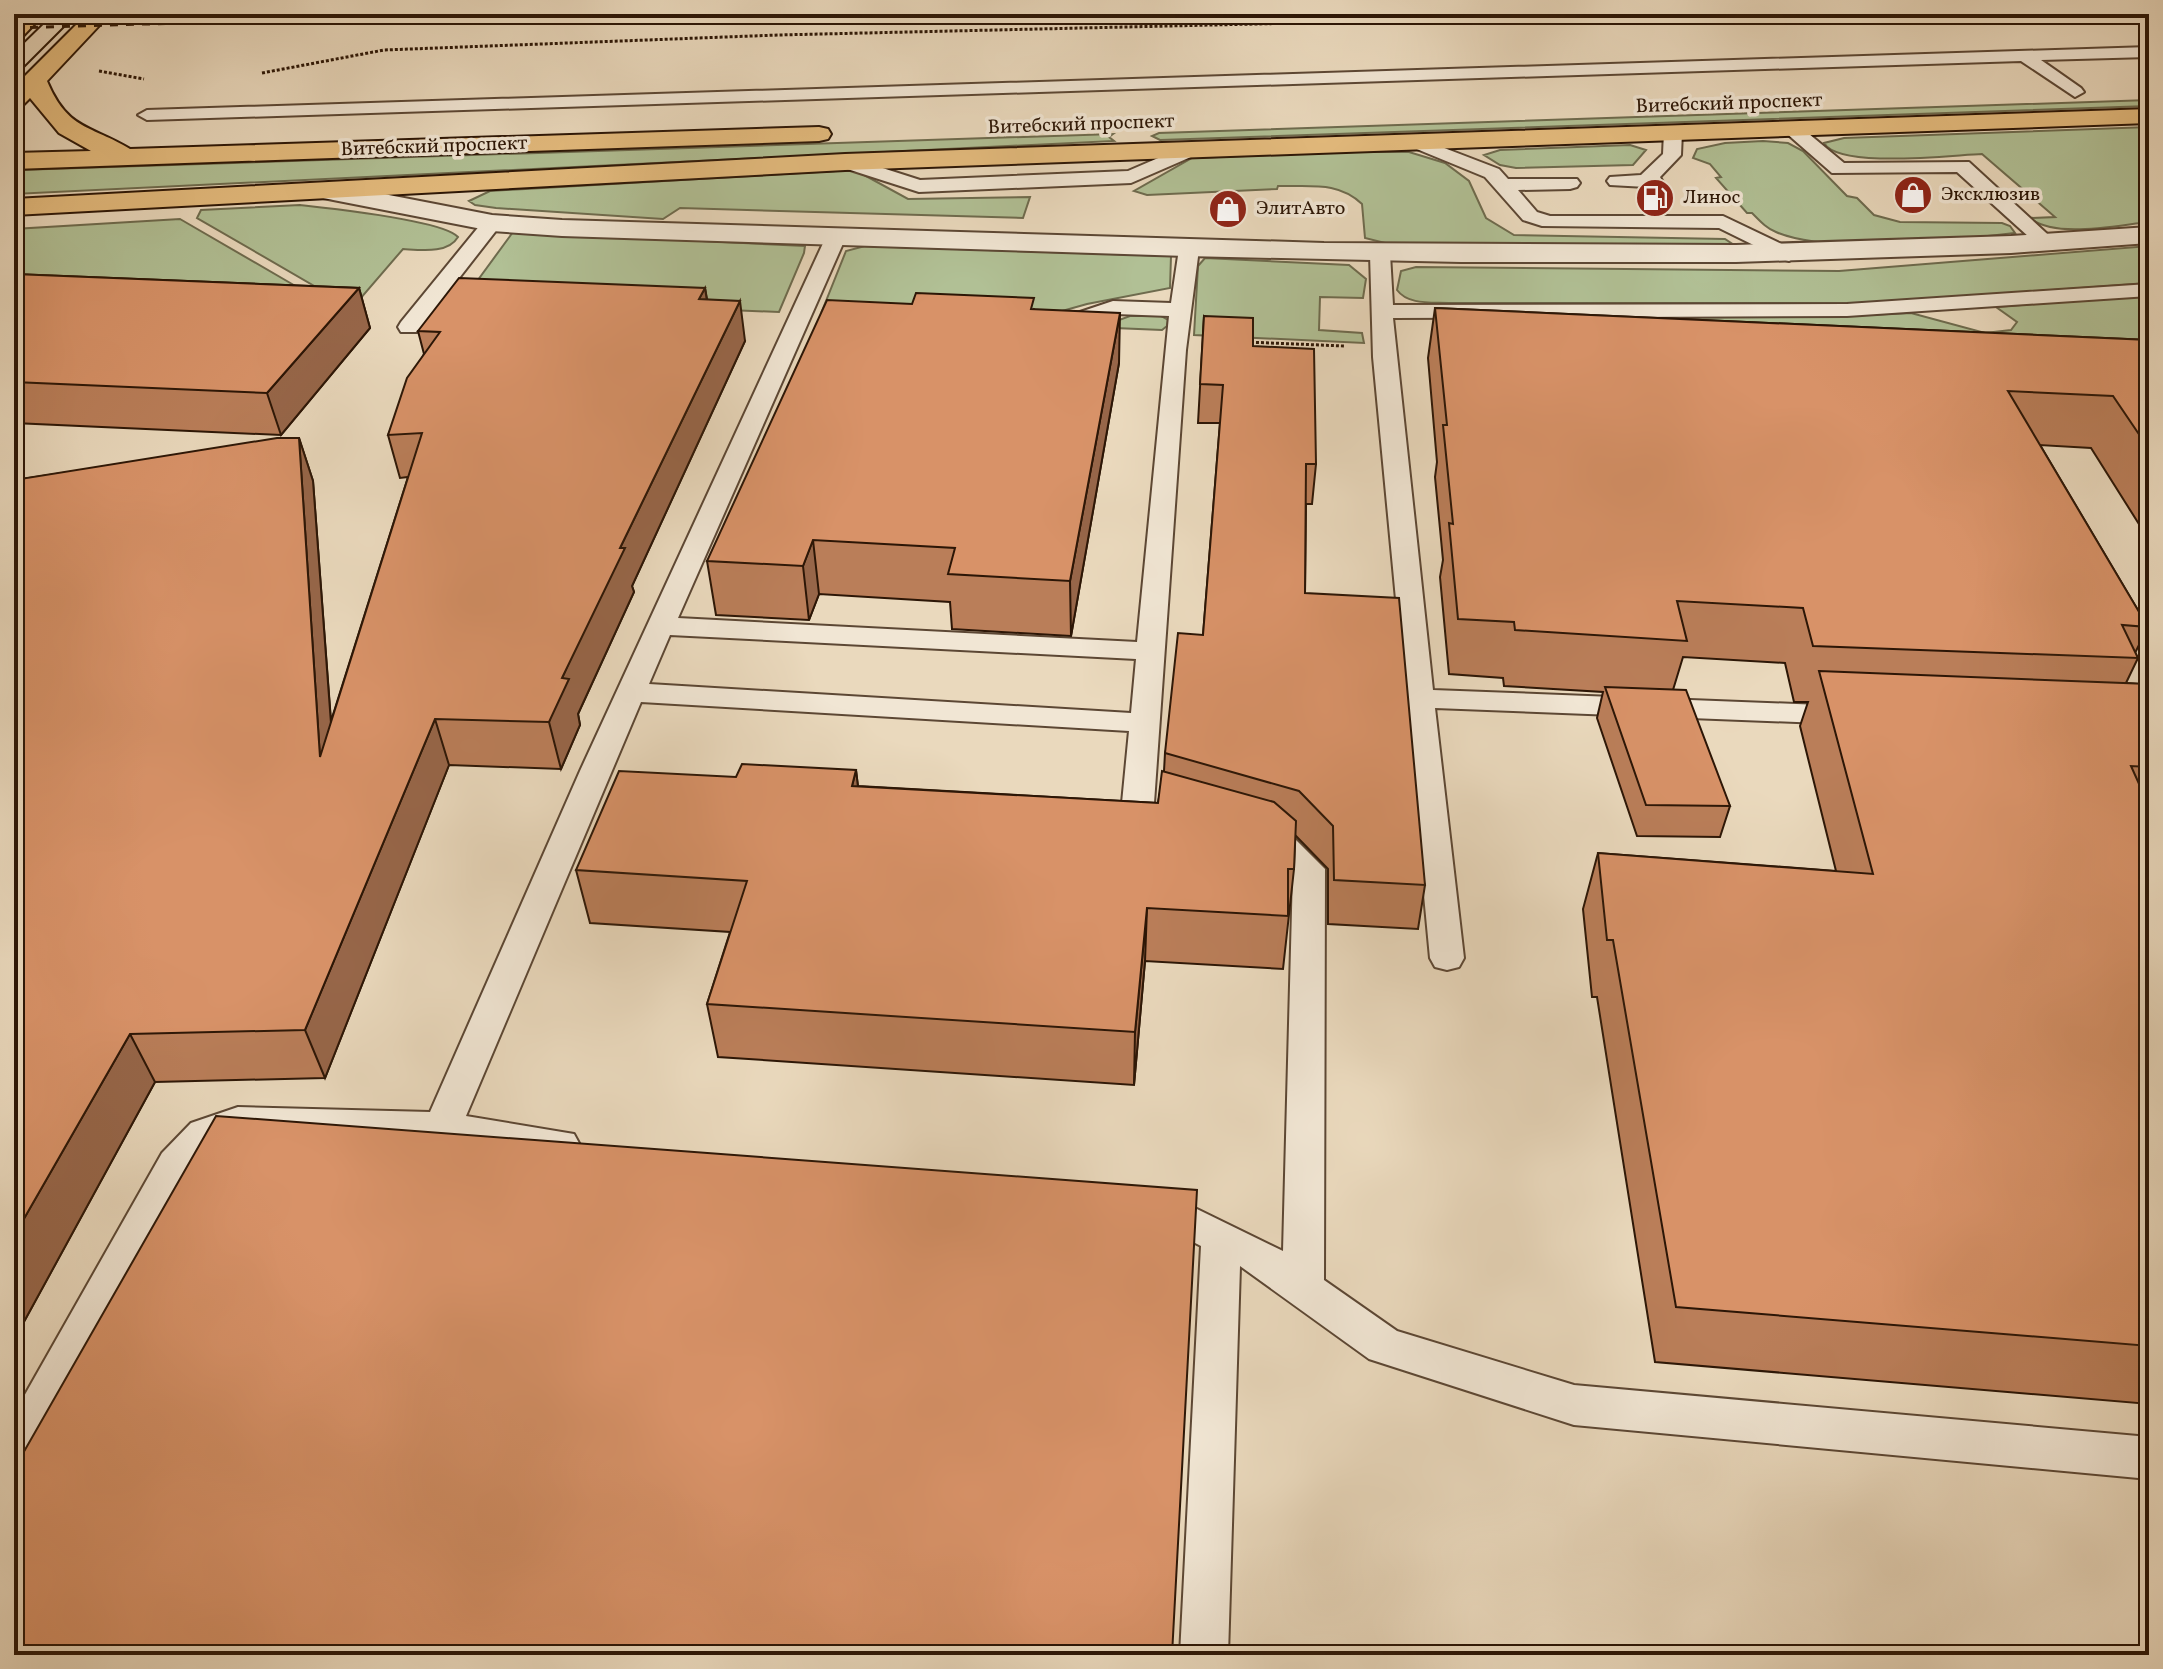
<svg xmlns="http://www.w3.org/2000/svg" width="2163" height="1669" font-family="Vollkorn,serif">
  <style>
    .green { fill: #b1c095; stroke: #6e6b4e; stroke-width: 2 }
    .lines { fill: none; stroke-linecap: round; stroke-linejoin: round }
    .service-casing { stroke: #5c4734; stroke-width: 4 }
    .minor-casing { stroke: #5c4734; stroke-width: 4 }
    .primary-casing { stroke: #2c1606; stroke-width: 4 }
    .path { stroke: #2c1606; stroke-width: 3; stroke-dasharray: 3 2; stroke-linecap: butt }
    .service { fill: #f1e6d4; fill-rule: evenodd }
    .minor { fill: #f1e6d4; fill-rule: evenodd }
    .primary { fill: #e5bc7e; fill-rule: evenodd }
    .tram { stroke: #2c1606; stroke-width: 2 }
    .rail { stroke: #2c1606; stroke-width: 3; stroke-dasharray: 8 8; stroke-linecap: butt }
    .wall { fill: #ba7e59; stroke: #2c1606; stroke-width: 2 }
    .shaded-wall { fill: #976649; stroke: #2c1606; stroke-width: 2 }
    .building { fill: #d89268; stroke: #2c1606; stroke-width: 2 }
    .labels { text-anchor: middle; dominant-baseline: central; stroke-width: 7; stroke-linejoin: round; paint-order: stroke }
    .far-street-label { font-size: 20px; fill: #2c1606; stroke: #f1e6d4 }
    .far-poi-label { font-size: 20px; fill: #2c1606; stroke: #f1e6d4; text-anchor: start }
  </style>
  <rect width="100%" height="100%" fill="#ead9bd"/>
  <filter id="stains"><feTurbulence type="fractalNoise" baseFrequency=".0025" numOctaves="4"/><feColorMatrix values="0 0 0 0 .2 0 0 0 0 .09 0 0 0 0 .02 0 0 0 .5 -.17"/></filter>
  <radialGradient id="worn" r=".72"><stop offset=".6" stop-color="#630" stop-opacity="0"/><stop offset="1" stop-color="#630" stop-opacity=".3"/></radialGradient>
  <path class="green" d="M 2149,100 L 2149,106 L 1160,140 L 1152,136 L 1159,133 Z
    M 2149,127 L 2149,222 C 2118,225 2055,239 2030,218 L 2055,217 L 1982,154 C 1952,155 1839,169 1824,143 L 1844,138 Z
    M 1113,134 L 1109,137 L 1114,141 L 14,194 L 14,174 L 18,170 Z
    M 1763,141 L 1788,143 L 1803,151 L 1847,196 L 1857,198 L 1874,215 L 1900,222 L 2002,223 L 2010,226 L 2015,233 C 1955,240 1830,255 1776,232 C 1766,228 1760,221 1752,213 L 1747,213 L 1716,178 L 1721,177 L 1710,164 L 1693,158 L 1697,149 L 1725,143 Z
    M 1630,145 L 1646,150 L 1633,165 L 1516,168 L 1500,165 L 1484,155 L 1500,150 Z
    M 1348,152 L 1409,152 L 1445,163 L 1469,181 L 1486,218 L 1514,235 L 1725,239 L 1734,245 L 1385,243 L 1365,238 L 1362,204 C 1338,181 1310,187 1278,186 L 1277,189 L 1147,195 L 1134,191 L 1192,158 Z
    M 855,170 L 908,199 L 1030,197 L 1023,218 L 680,208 L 663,219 L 496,208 L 475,205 L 469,201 L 490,191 Z
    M 300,205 C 327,208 443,220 458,237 C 448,254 421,250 403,249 L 360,299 L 335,298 L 197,218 L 201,210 Z
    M 180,219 L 304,291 L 14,284 L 14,229 Z
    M 513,232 L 805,246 L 804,253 L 779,312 L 464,299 Z
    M 865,246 L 1171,256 L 1170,288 L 1087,304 L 1030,320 L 822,311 L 846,251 Z
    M 2149,246 L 2149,283 L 1870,303 L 1449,303 C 1431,302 1408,305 1397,290 L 1401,271 L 1416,267 L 1839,271 Z
    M 1205,258 L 1349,265 L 1366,279 L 1363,298 L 1320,297 L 1319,330 L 1362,333 L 1364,343 L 1194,335 L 1198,266 Z
    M 2149,295 L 2149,386 L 1635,318 L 1844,316 L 1911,313 L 1985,333 L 2011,330 L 2017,322 L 1996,307 Z
    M 1130,316 L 1161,316 L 1168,320 L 1167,326 L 1162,330 L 1115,328 L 1119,320 Z"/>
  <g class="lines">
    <defs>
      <path id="service" d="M 2149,47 L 2149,57 L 2041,60 L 2081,88 L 2084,92 L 2075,97 L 2021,61 L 147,120 L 138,115 L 147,110 Z
        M 1791,123 L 1797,124 L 1844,163 L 1969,162 L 2057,243 L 2047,249 L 2040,247 L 1957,172 L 1832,173 L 1785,132 L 1782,128 L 1785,124 Z
        M 1673,127 L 1682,132 L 1681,155 L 1660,177 L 1667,190 L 1664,194 L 1650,194 L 1646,187 L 1610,185 L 1607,181 L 1610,177 L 1641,175 L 1663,154 L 1664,132 Z
        M 1413,136 L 1499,169 L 1508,179 L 1577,179 L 1580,183 L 1577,187 L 1570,189 L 1518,190 L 1537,212 L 1550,216 L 1723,216 L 1796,251 L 1799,255 L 1789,261 L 1782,259 L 1719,228 L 1542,226 L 1523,220 L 1485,177 L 1407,145 L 1404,141 L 1407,137 Z
        M 1193,143 L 1202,149 L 1200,153 L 1131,183 L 919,192 L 838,166 L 836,162 L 845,156 L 920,180 L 1128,171 Z
        M 492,217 L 502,223 L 417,332 L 401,332 L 398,327 L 401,322 L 485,219 Z
        M 835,233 L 845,239 L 678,618 L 1137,642 L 1169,316 L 1115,314 L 1061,333 L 1050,326 L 1053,321 L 1113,301 L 1171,303 L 1179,249 L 1189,243 L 1196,245 L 1199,249 L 1186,350 L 1154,803 L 1149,810 L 1138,813 L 1127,810 L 1122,803 L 1129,731 L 641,702 L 466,1116 L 574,1134 L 580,1145 L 574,1156 L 561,1160 L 442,1142 L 239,1137 L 217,1145 L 190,1175 L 30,1471 L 14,1477 L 14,1414 L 162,1153 L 191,1123 L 238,1107 L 430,1112 L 580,771 L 825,239 ZM 670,635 L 1136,659 L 1131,713 L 649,684 Z
        M 1380,248 L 1390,254 L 1393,305 L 1847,304 L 2149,284 L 2149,296 L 1847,316 L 1393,318 L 1433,690 L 1846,706 L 1856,709 L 1861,715 L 1856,721 L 1846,724 L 1435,708 L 1464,958 L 1459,967 L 1447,970 L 1435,967 L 1430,958 L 1373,357 L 1370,254 Z
        M 1258,827 L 1292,836 L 1325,869 L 1324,1280 L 1397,1331 L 1574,1385 L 2149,1437 L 2149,1479 L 1574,1425 L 1369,1359 L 1240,1266 L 1228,1655 L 1180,1655 L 1201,1246 L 1142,1216 L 1136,1205 L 1142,1194 L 1156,1189 L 1283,1251 L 1293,872 L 1270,852 L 1247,846 L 1242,838 L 1247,830 Z"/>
      <path id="minor" d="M 327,183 L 492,215 L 562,220 L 1324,243 L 1736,245 L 2011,236 L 2149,227 L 2149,243 L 2011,253 L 1736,262 L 1461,262 L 1186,256 L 562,236 L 492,231 L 318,197 L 314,191 L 318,185 Z"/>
      <path id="primary" d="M 20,14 L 44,14 L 22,37 L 14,39 L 14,20 Z
        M 87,14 L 110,14 L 47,81 C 68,131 91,125 130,149 L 819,127 L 828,129 L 831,134 L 828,139 L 819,141 L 14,169 L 14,153 L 91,151 L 59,133 L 30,98 L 22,106 L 14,108 L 14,87 Z
        M 2149,109 L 2149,123 L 845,170 L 14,215 L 14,199 L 845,154 Z"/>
    </defs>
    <use href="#service" class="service-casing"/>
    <use href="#minor" class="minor-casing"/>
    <use href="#primary" class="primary-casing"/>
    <path class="path" d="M 99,71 L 144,79
      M 262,73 L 384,50 L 778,35 L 1690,14
      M 1246,342 L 1344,346"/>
    <use href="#service" class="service"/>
    <use href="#minor" class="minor"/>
    <use href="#primary" class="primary"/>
    <path class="tram" d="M 14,52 L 53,14
      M 14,77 L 77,14"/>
    <path class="rail" d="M 14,28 L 476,14"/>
  </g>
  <path class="wall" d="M 14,274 L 359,288 L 370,328 L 281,435 L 14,423 Z
    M 705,288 L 707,299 L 745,341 L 632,586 L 634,592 L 578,714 L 580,725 L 561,769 L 449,765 L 325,1078 L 155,1082 L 14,1340 L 14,480 L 299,438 L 313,481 L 331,721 L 408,477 L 400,478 L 388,435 L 424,354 L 418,331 Z
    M 1435,308 L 2149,340 L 2149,540 L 2091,448 L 2040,445 L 2148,627 L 2135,653 L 2138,658 L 2126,683 L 2149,685 L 2149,1404 L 1655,1362 L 1597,997 L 1592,997 L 1583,909 L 1598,853 L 1836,871 L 1800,726 L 1808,702 L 1794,702 L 1785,663 L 1683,657 L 1673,690 L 1730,806 L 1720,837 L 1637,836 L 1597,718 L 1603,692 L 1504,686 L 1503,678 L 1449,674 L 1440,577 L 1443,560 L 1435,477 L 1437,462 L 1428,358 Z
    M 1034,309 L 1119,363 L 1071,636 L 952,629 L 950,602 L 819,594 L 809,620 L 716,615 L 707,561 Z
    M 1204,316 L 1253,346 L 1316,464 L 1312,504 L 1306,504 L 1305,593 L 1425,885 L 1418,929 L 1328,924 L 1328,869 L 1295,835 L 1294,869 L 1283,969 L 1145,961 L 1134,1085 L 718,1057 L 707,1004 L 730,932 L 590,923 L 576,870 L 736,777 L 856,770 L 858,786 L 1158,803 L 1164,771 L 1165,753 L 1203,635 L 1220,423 L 1198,423 Z"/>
  <path class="shaded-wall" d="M 359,288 L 370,328 L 281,435 L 267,393 Z
    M 705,288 L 711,328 L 699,299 Z
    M 740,301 L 745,341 L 632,586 L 634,592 L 578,714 L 580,725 L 561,769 L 549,722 L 562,678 L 620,548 Z
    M 1120,313 L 1119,363 L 1071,636 L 1070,581 Z
    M 299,438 L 313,481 L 337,804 L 320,757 Z
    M 813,540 L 819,594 L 809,620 L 803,566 Z
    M 435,719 L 449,765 L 325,1078 L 305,1030 Z
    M 856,770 L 862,822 L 852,786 Z
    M 1147,908 L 1145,961 L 1134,1085 L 1135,1032 Z
    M 130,1034 L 155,1082 L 14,1340 L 14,1236 Z"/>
  <path class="building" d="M 14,274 L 359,288 L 267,393 L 14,382 Z
    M 459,278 L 705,288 L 699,299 L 740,301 L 620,548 L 625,548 L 562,678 L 569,679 L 549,722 L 435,719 L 305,1030 L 130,1034 L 14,1236 L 14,649 L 19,642 L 14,643 L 14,480 L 277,438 L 299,438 L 320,757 L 422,433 L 388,435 L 407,378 L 440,332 L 418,331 Z
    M 916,293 L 1034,298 L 1031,309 L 1120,313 L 1070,581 L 948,574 L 955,548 L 813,540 L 803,566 L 707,561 L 827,300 L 912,304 Z
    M 1435,308 L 2149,340 L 2149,449 L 2113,396 L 2008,391 L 2148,627 L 2122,625 L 2138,658 L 1813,646 L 1803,608 L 1677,601 L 1687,641 L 1515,630 L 1514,622 L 1458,619 L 1449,523 L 1453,524 L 1443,425 L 1447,425 Z
    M 1204,316 L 1253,318 L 1253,346 L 1314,349 L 1316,464 L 1306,464 L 1305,593 L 1399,598 L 1425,885 L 1334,880 L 1333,826 L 1299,791 L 1165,753 L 1178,633 L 1203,635 L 1223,385 L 1200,384 Z
    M 1819,671 L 2149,684 L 2149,767 L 2131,766 L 2149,806 L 2149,1346 L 1676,1307 L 1613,940 L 1607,940 L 1598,853 L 1873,874 Z
    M 1605,687 L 1686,690 L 1730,806 L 1646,805 Z
    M 742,764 L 856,770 L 852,786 L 1158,803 L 1162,771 L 1274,802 L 1296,821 L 1294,869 L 1288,869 L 1288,916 L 1147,908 L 1135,1032 L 707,1004 L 747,881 L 576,870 L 619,771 L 736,777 Z
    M 216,1116 L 1197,1190 L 1172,1655 L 14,1655 L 14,1469 Z"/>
  <defs>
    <symbol id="shop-disc" viewBox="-11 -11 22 22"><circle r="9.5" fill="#8f2418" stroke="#f1e6d4"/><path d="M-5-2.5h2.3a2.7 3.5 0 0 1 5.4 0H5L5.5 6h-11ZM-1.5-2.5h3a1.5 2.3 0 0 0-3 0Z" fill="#fff"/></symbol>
    <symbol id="fuel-disc" viewBox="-11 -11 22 22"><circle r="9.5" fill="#8f2418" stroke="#f1e6d4"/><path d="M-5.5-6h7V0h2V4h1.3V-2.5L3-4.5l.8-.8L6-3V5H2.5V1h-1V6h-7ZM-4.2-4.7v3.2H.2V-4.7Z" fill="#fff"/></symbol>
  </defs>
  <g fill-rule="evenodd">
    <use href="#shop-disc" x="1891" y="173" width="44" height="44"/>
    <use href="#fuel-disc" x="1633" y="176" width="44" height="44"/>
    <use href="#shop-disc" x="1206" y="187" width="44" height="44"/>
  </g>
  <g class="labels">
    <g class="far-street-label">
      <text transform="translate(1729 104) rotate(-2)">Витебский проспект</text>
      <text transform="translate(1081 125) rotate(-2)">Витебский проспект</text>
      <text transform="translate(434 147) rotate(-2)">Витебский проспект</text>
    </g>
    <g class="far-poi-label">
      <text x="1941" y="195">Эксклюзив</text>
      <text x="1683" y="198">Линос</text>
      <text x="1256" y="209">ЭлитАвто</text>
    </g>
  </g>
  <rect width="2163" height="1669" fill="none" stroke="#ead9bd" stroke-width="48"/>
  <rect x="16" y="16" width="2131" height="1637" fill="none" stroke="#2c1606" stroke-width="4"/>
  <rect x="24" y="24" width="2115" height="1621" fill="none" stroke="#2c1606" stroke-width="2"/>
  <rect width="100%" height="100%" filter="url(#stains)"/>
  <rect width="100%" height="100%" fill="url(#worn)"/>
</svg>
